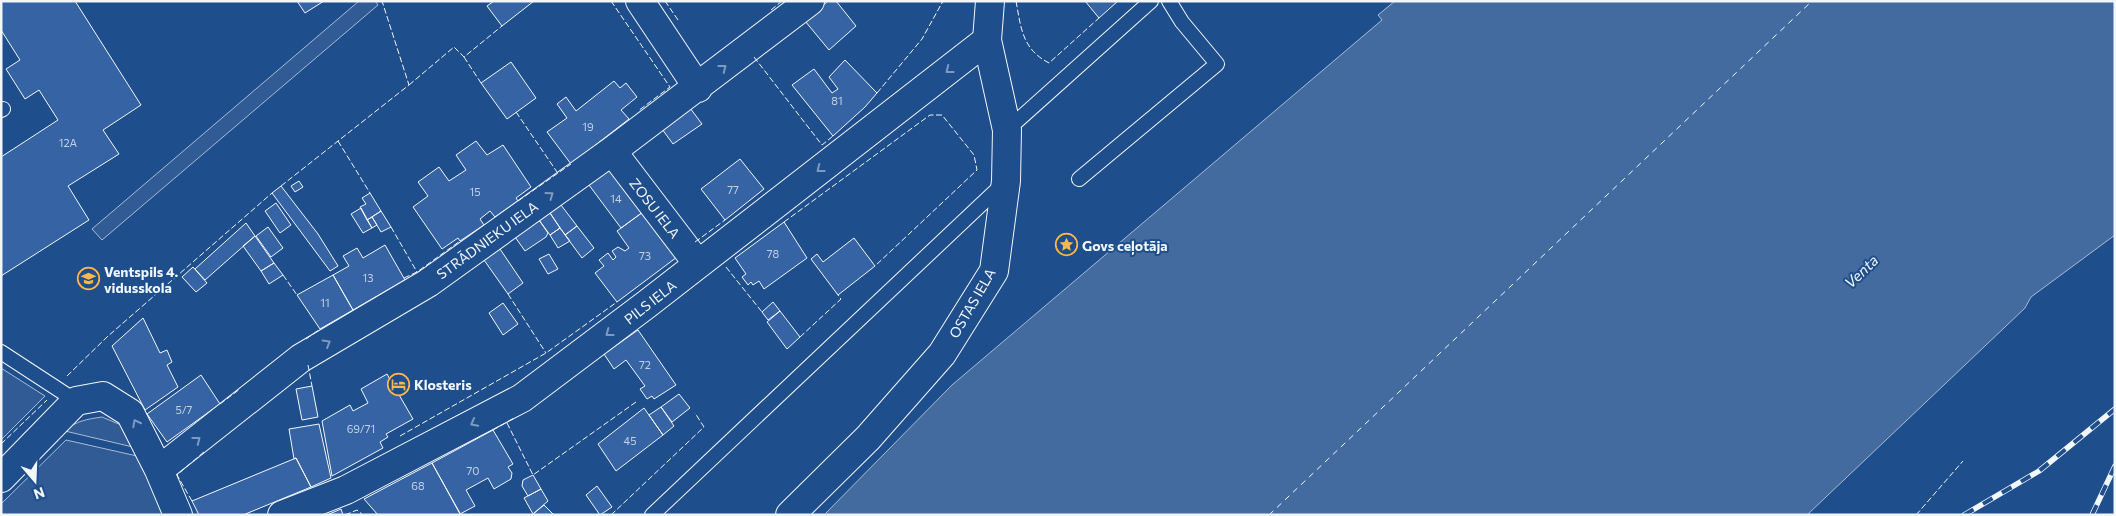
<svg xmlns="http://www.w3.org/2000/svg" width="2116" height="516" font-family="Commissioner,sans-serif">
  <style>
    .green { fill: #305b95; stroke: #a8bbd7 }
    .water { fill: #446ba0; stroke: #a8bbd7 }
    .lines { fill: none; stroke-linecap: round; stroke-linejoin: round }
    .ferry { stroke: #f2f6ff; stroke-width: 1; stroke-dasharray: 6 5; stroke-linecap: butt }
    .building { fill: #3563a3; stroke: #f2f6ff }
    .service-casing { stroke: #f2f6ff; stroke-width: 16 }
    .minor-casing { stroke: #f2f6ff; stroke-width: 30 }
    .tertiary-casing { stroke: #f2f6ff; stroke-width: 30 }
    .service { stroke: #1f4e8c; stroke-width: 14 }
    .minor { stroke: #1f4e8c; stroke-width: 28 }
    .tertiary { stroke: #1f4e8c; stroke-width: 28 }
    .rail-casing { stroke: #f2f6ff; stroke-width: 5.5 }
    .rail { stroke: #1f4e8c; stroke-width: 4; stroke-dasharray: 11; stroke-linecap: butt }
    .fence { stroke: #f2f6ff; stroke-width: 1; stroke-dasharray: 6 2.5; stroke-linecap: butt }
    .oneway { stroke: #7e9ac0 }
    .labels { text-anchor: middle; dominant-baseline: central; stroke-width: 4; stroke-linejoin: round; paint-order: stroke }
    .number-label { font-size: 11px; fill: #c3d1e8 }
    .street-label { font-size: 14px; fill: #f2f6ff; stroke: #1f4e8c }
    .poi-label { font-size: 14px; font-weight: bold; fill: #f2f6ff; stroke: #1f4e8c; text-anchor: start }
    .water-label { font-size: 15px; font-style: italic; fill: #f2f6ff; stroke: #1f4e8c }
  </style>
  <rect width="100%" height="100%" fill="#1f4e8c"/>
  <path class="green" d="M 359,1 L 375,1 L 378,5 L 102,240 L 92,229 Z
    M 1,368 L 45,396 L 1,440 Z
    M 102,417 L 121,425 L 137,448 L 65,431 C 75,421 88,419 102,417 Z
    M 66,440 L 137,456 L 165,515 L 1,515 L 1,504 Z"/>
  <path class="water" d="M 1395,1 L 2115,1 L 2115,235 L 2031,297 L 2025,308 L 1807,515 L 824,515 L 952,385 L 1382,20 L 1378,15 Z"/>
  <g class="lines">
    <path class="ferry" d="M 1269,515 L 1812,1"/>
  </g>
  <path class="building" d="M 1,1 L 75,1 L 141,105 L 103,130 L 119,154 L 68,186 L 89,220 L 1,276 L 1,157 L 58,120 L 39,90 L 25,99 L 6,69 L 20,60 L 1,30 Z
    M 297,1 L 324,1 L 305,13 Z
    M 494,1 L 534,1 L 502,26 L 487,6 Z
    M 828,1 L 836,1 L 856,26 L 829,50 L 805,21 Z
    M 1085,1 L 1118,1 L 1099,18 Z
    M 845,60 L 877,93 L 865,107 L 833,136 L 792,85 L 814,69 L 832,93 L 838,89 L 829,77 Z
    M 511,62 L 536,98 L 507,119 L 481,83 Z
    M 614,81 L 620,88 L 626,83 L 637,97 L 621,110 L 629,119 L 571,164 L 547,132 L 567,118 L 557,104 L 566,97 L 576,111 Z
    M 690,108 L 702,124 L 673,144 L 662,129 Z
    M 476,141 L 487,155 L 503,145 L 531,187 L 516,198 L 518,201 L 495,217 L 490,211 L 480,219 L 484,225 L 460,241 L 458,238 L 442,249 L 413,207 L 428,196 L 418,182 L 439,167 L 449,181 L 466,170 L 456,155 Z
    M 740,159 L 764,189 L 725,220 L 701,189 Z
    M 610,168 L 643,212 L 621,228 L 589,185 Z
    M 299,181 L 303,187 L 295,192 L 291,186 Z
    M 281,186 L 318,234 L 338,266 L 330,271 L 272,193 Z
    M 370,193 L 381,211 L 367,220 L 360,207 L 366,204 L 362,198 Z
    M 276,203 L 291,225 L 280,233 L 265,211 Z
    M 561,205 L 577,226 L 565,235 L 550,213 Z
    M 361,208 L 372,228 L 363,233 L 351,214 Z
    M 381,211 L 391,227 L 381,232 L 372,217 Z
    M 643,212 L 677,257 L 617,302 L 595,273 L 604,266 L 599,260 L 608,253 L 613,260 L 616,257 L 612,251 L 618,247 L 625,251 L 629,248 L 617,231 Z
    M 550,213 L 560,228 L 550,235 L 539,220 Z
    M 372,217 L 377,225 L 372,228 L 367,220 Z
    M 539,220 L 548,233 L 546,237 L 525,251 L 515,237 Z
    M 784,222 L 807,258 L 764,289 L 759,281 L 753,285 L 751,282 L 748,285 L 742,277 L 746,274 L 735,258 Z
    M 246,223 L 255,236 L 205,280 L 195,269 Z
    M 577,226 L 594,248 L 582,258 L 565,235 Z
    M 268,227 L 283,248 L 271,257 L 256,236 Z
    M 560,228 L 570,241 L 558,248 L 550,235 Z
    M 255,236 L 274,263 L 261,271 L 243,246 Z
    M 854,238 L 875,266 L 838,295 L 811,259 L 817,254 L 823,262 Z
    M 385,245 L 405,280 L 353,310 L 333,275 L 349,266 L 343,256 L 357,248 L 363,258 Z
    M 500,249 L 523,283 L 508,294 L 484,260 Z
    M 549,254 L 558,269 L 548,274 L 539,259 Z
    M 274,263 L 283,275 L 269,284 L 261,271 Z
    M 193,267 L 207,283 L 196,292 L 182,277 Z
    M 333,275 L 353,310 L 320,329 L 297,295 Z
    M 773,302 L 780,311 L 768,320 L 762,312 Z
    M 503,303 L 518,324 L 503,335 L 489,313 Z
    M 780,311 L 800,337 L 787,349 L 767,322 Z
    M 143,318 L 160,353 L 167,350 L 172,362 L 167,365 L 178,387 L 145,410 L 112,346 Z
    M 638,330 L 676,385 L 654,399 L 652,396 L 647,399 L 640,389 L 645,386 L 626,360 L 614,369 L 604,354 Z
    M 387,374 L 413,419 L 386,434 L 388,437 L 380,442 L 383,448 L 332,476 L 322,421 L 350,405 L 353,411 L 368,403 L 361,389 Z
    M 201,375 L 220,404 L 167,442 L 147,414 Z
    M 312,386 L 318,417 L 302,420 L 296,389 Z
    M 679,394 L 690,408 L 672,422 L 661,407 Z
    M 661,407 L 674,426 L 663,435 L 649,415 Z
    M 644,408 L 663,435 L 616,471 L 598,444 Z
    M 319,424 L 331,478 L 311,487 L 296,458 L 294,459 L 289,429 Z
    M 493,430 L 513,464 L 508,467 L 512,473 L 511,479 L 494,489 L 488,478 L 466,490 L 475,506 L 460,514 L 432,463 Z
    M 296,458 L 311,487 L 243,515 L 199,515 L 192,501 Z
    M 432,463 L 461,515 L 378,515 L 364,499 Z
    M 533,475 L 541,489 L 528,496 L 522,486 L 523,480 Z
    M 597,486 L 612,507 L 600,515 L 586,495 Z
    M 541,489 L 548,501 L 533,514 L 524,498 Z
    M 544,505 L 554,515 L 533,515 L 533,514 Z
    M 341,509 L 343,515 L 327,515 Z"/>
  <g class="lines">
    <defs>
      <path id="service" d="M 1,110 L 3,109
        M 1007,130 L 1151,1
        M 1079,179 L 1217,64 L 1182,22 L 1169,1
        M 1,352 L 76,401
        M 652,515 L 1004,183"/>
      <path id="minor" d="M 640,1 L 698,88
        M 612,151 L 698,264
        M 159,470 L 301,358 L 428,283 L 612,151 L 810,1
        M 1,478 L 76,401 L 103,396 L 130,413 L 159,470 L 178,515
        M 282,515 L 346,490 L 522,398 L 647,304 L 987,40"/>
      <path id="tertiary" d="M 790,515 L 868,438 L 942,354 L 994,271 L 1006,181 L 1007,130 L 987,40 L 990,1"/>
    </defs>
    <use href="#service" class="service-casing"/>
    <use href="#minor" class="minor-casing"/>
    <use href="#tertiary" class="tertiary-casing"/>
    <use href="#service" class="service"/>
    <use href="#minor" class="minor"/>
    <use href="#tertiary" class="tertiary"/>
    <defs>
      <path id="rail" d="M 1964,515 L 2039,471 L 2115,409
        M 2092,515 L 2115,466"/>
    </defs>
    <use href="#rail" class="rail-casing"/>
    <use href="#rail" class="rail"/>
    <path class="fence" d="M 611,1 L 670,87 L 638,111
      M 665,1 L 678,20
      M 1016,1 C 1021,28 1022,49 1049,63 L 1099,18
      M 771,10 L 782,1
      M 464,57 L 481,83
      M 754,57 L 822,145 L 833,136
      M 409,85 L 454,47 L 464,57 L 502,26
      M 877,93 L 922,39 L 943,1
      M 516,112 L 557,172
      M 338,141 L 370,193
      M 281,186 L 409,85 L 382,1
      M 518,201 L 571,164
      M 784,222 L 930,115 L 942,115 L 974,155 L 977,170 L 875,266
      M 391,227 L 417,272
      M 695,242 L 725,220
      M 726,267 L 762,312
      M 283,275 L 297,295
      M 404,278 L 417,272 L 460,241
      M 508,294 L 546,353
      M 800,337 L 841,299 L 838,295
      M 306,339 L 320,329
      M 308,365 L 312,386
      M 67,376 L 107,337 L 272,193
      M 220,404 L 240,389
      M 507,423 L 533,475 L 636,402
      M 493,430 L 514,418
      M 400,436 L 546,353 L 617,302
      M 1,444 L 47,400
      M 192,501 L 177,475 L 205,451
      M 345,515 L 357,510 L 363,515
      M 611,515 L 704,427 L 695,413
      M 1916,515 L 1963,461"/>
  </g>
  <defs><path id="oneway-chevron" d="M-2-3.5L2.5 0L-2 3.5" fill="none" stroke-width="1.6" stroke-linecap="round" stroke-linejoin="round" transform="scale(1.25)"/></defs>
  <g class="oneway">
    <use href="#oneway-chevron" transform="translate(723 68) rotate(-38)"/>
    <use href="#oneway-chevron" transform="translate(949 70) rotate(142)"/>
    <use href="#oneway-chevron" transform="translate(820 169) rotate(142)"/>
    <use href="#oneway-chevron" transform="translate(550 195) rotate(-36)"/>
    <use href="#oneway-chevron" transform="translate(609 333) rotate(143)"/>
    <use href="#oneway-chevron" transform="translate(327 343) rotate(-31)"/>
    <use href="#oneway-chevron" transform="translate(136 423) rotate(-117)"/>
    <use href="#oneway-chevron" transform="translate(474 423) rotate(152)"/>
    <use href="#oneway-chevron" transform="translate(197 440) rotate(-38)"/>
  </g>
  <defs>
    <symbol id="sight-ring" viewBox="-11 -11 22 22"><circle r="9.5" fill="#1f4e8c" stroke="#ffb74d" stroke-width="1.5"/><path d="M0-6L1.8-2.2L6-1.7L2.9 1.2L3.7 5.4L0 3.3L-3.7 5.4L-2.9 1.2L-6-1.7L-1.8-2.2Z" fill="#ffb74d"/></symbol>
    <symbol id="school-ring" viewBox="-11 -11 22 22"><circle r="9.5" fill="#1f4e8c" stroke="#ffb74d" stroke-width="1.5"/><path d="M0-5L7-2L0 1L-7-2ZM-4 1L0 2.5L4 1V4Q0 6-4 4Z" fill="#ffb74d"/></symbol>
    <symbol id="hotel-ring" viewBox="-11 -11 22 22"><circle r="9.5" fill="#1f4e8c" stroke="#ffb74d" stroke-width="1.5"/><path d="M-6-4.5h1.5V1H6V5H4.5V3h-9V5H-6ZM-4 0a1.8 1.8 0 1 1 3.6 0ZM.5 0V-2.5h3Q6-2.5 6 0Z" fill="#ffb74d"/></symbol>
  </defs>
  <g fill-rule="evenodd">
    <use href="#sight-ring" x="1054" y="232" width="25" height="25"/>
    <use href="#school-ring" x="76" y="266" width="25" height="25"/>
    <use href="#hotel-ring" x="386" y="372" width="25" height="25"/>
  </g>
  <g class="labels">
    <g class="number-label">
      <text x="837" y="100">81</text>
      <text x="588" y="126">19</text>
      <text x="68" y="142">12A</text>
      <text x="733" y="189">77</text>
      <text x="475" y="191">15</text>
      <text x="616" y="198">14</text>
      <text x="773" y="253">78</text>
      <text x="645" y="255">73</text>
      <text x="368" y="277">13</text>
      <text x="325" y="302">11</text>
      <text x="645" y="364">72</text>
      <text x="184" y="409">5/7</text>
      <text x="361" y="428">69/71</text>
      <text x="630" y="440">45</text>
      <text x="473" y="470">70</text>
      <text x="418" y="485">68</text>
    </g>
    <g class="street-label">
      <text transform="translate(655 208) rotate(52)">ZOSU IELA</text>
      <text transform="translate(487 240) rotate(-36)">STRĀDNIEKU IELA</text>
      <text transform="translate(650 302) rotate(-38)">PILS IELA</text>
      <text transform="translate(972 303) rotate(-60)">OSTAS IELA</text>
    </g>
    <g class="poi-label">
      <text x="1082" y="245">Govs ceļotāja</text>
      <text x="104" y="271">Ventspils 4.<tspan x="104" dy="16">vidusskola</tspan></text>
      <text x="414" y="384">Klosteris</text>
    </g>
    <g class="water-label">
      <text transform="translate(1861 271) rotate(-44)">Venta</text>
    </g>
  </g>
  <rect width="2116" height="516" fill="none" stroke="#f2f6ff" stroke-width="5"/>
  <g transform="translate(35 481) rotate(161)" stroke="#1f4e8c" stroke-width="4" paint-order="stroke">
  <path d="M0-4L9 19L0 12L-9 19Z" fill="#f2f6ff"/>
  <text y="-8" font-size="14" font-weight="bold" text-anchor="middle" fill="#f2f6ff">N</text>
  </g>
</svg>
